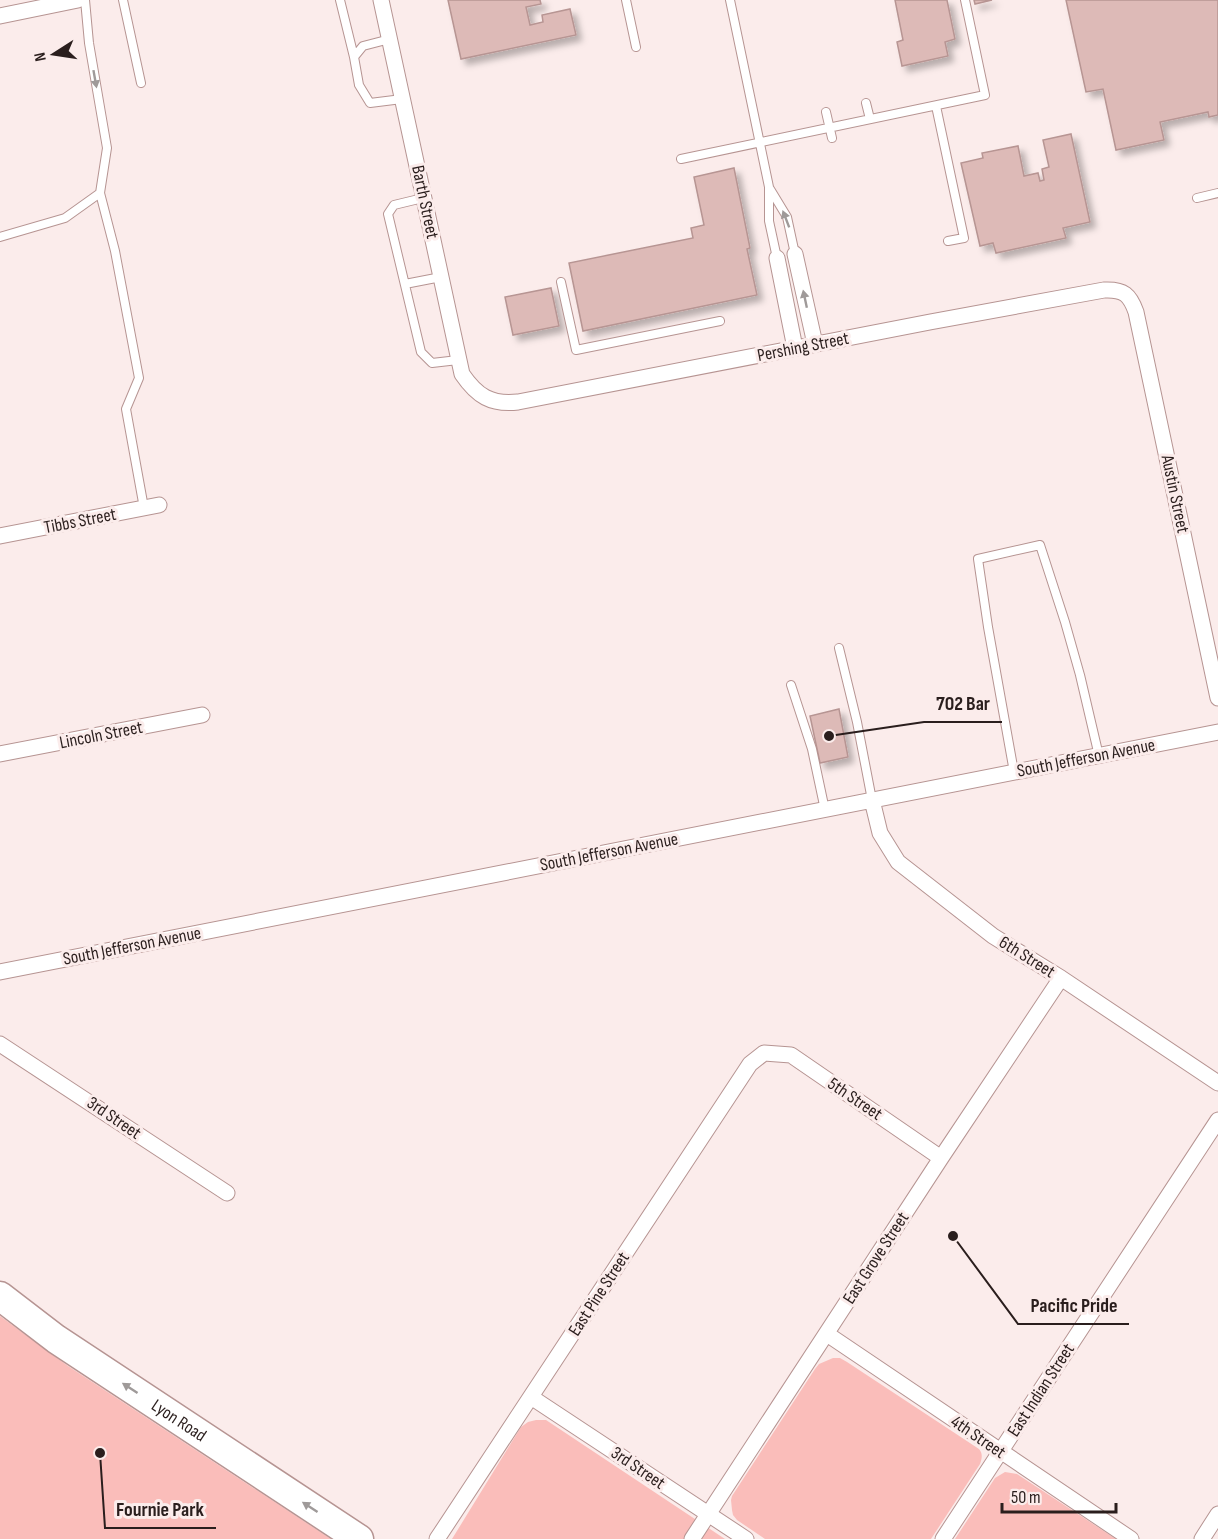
<svg xmlns="http://www.w3.org/2000/svg" width="1218" height="1539" font-family="'Sofia Sans Condensed',sans-serif">
  <style>
    .green { fill: #fabdba }
    .building { fill: #ddbab7; stroke: #b79593; stroke-width: 1.5; filter: url(#shadow) }
    .lines { fill: none; stroke-linecap: round; stroke-linejoin: round }
    .lane-casing { stroke: #b69492; stroke-width: 10 }
    .street-casing { stroke: #b69492; stroke-width: 17 }
    .highway-casing { stroke: #b69492; stroke-width: 31 }
    .lane { stroke: #fff; stroke-width: 8 }
    .street { stroke: #fff; stroke-width: 15 }
    .highway { stroke: #fff; stroke-width: 28 }
    .oneway { fill: #9f9a99 }
    .labels { text-anchor: middle; dominant-baseline: central; stroke-width: 6; stroke-linejoin: round; paint-order: stroke }
    .street-label { font-size: 18px; fill: #2a1e1d; stroke: #fbeceb }
    .leader { fill: none; stroke: #2a1e1d; stroke-width: 2 }
    .callout-dot { fill: #2a1e1d; stroke: #fbeceb; stroke-width: 2 }
    .callout-label { font-size: 20px; text-anchor: middle; font-weight: bold; fill: #2a1e1d; stroke: #fbeceb; stroke-width: 6; stroke-linejoin: round; paint-order: stroke }
  </style>
  <defs>
    <filter id="shadow"><feDropShadow dx="5.5" dy="5.5" stdDeviation="3" flood-color="#0004"/></filter>
  </defs>
  <rect width="100%" height="100%" fill="#fbeceb"/>
  <path class="green" d="M 0,1316 L 68,1366 L 331,1539 L 0,1539 Z
    M 833,1358 L 840,1358 L 847,1362 L 979,1449 C 983,1454 982,1458 980,1464 L 931,1539 L 765,1539 L 737,1520 L 733,1515 L 732,1510 L 731,1500 L 732,1496 L 815,1369 L 819,1364 Z
    M 536,1420 L 546,1420 L 725,1539 L 452,1539 L 521,1427 L 528,1422 Z
    M 1005,1472 L 1017,1474 L 1116,1539 L 955,1539 L 995,1478 Z"/>
  <path class="building" d="M 448,0 L 540,0 L 541,4 L 526,7 L 530,25 L 543,22 L 542,15 L 570,9 L 576,35 L 461,59 Z
    M 895,0 L 947,0 L 955,39 L 945,42 L 948,56 L 902,66 L 897,42 L 903,40 Z
    M 974,0 L 992,0 L 975,4 Z
    M 1066,0 L 1218,0 L 1218,115 L 1209,117 L 1208,112 L 1160,122 L 1164,140 L 1116,150 L 1103,89 L 1086,92 Z
    M 1071,134 L 1090,222 L 1063,228 L 1066,238 L 996,253 L 993,243 L 980,246 L 961,163 L 983,158 L 982,153 L 1018,146 L 1024,176 L 1038,173 L 1040,181 L 1044,180 L 1042,169 L 1049,167 L 1043,140 Z
    M 734,168 L 750,248 L 747,249 L 757,295 L 583,331 L 569,263 L 693,238 L 691,228 L 704,225 L 694,177 Z
    M 551,288 L 559,326 L 513,335 L 505,297 Z
    M 839,709 L 848,757 L 820,763 L 810,716 Z"/>
  <g class="lines">
    <defs>
      <path id="lane" d="M 85,0 L 89,43 L 107,148 L 100,193 L 115,251 L 139,378 L 126,409 L 144,508
        M 123,0 L 141,83
        M 340,0 L 354,57
        M 626,0 L 636,47
        M 730,0 L 769,187 L 769,221 L 777,258
        M 390,39 L 363,46 L 354,57 L 359,85 L 370,103 L 402,99
        M 866,103 L 870,119
        M 936,106 L 964,238 L 948,241
        M 826,112 L 832,138
        M 681,159 L 985,95 L 965,0
        M 770,189 L 787,217 L 795,254
        M 423,198 L 394,205 L 388,214 L 421,352 L 432,363 L 458,360
        M 1197,198 L 1218,193
        M 0,237 L 65,218 L 100,193
        M 561,282 L 576,350 L 720,321
        M 405,284 L 441,277
        M 839,648 L 857,722 L 872,800
        M 791,685 L 812,749 L 825,810
        M 1014,772 L 988,627 L 978,559 L 1040,545 L 1065,622 L 1080,675 L 1099,756"/>
      <path id="street" d="M 381,0 L 462,374 C 477,396 491,405 518,402 L 930,322 L 1104,290 C 1124,289 1130,295 1136,312 L 1218,698
        M 0,16 L 78,0
        M 795,254 L 815,344
        M 777,258 L 795,348
        M 0,536 L 159,505
        M 0,754 L 202,715
        M 872,800 L 880,833 L 898,862 L 993,936 L 1061,978 L 1218,1083
        M 0,972 L 1218,732
        M 0,1044 L 227,1193
        M 827,1334 L 1131,1539
        M 531,1397 L 746,1539
        M 437,1539 L 750,1064 L 764,1053 L 791,1055 L 941,1158
        M 692,1539 L 941,1158 L 1061,978
        M 943,1539 L 1218,1120
        M 1202,1539 L 1218,1514"/>
      <g id="highway">
        <path id="s1" d="M 0,1296 L 56,1339 L 359,1539"/>
      </g>
    </defs>
    <use href="#lane" class="lane-casing"/>
    <use href="#street" class="street-casing"/>
    <use href="#highway" class="highway-casing"/>
    <use href="#lane" class="lane"/>
    <use href="#street" class="street"/>
    <use href="#highway" class="highway"/>
  </g>
  <defs><path id="oneway-solid" d="M-6-.8H1V-3.2L6.5 0L1 3.2V.8H-6Z" transform="scale(1.5)"/></defs>
  <g class="oneway">
    <use href="#oneway-solid" transform="translate(95 79) rotate(80)"/>
    <use href="#oneway-solid" transform="translate(786 219) rotate(-111)"/>
    <use href="#oneway-solid" transform="translate(805 299) rotate(-102)"/>
    <use href="#oneway-solid" transform="translate(130 1388) rotate(-147)"/>
    <use href="#oneway-solid" transform="translate(310 1507) rotate(-147)"/>
  </g>
  <g class="labels">
    <g class="street-label">
      <text transform="translate(425 202) rotate(78)">Barth Street</text>
      <text transform="translate(803 347) rotate(-11)">Pershing Street</text>
      <text transform="translate(1175 494) rotate(78)">Austin Street</text>
      <text transform="translate(80 521) rotate(-11)">Tibbs Street</text>
      <text transform="translate(101 735) rotate(-11)">Lincoln Street</text>
      <text transform="translate(1086 758) rotate(-11)">South Jefferson Avenue</text>
      <text transform="translate(609 852) rotate(-11)">South Jefferson Avenue</text>
      <text transform="translate(132 946) rotate(-11)">South Jefferson Avenue</text>
      <text transform="translate(1027 957) rotate(32)">6th Street</text>
      <text transform="translate(855 1099) rotate(34)">5th Street</text>
      <text transform="translate(114 1118) rotate(34)">3rd Street</text>
      <text transform="translate(876 1258) rotate(-57)">East Grove Street</text>
      <text transform="translate(599 1294) rotate(-57)">East Pine Street</text>
      <text transform="translate(1041 1390) rotate(-57)">East Indian Street</text>
      <text stroke="none"><textPath href="#s1" startOffset="218">Lyon Road</textPath></text>
      <text transform="translate(978 1437) rotate(34)">4th Street</text>
      <text transform="translate(638 1468) rotate(34)">3rd Street</text>
    </g>
  </g>
  <path class="leader" d="M829 736L924 722H1002M953 1236L1018 1324H1129M100 1453L105 1528H216"/>
  <g class="callout-dot">
    <circle cx="829" cy="736" r="6"/>
    <circle cx="953" cy="1236" r="6"/>
    <circle cx="100" cy="1453" r="6"/>
  </g>
  <g class="callout-label">
    <text x="963" y="710">702 Bar</text>
    <text x="1074" y="1312">Pacific Pride</text>
    <text x="160" y="1516">Fournie Park</text>
  </g>
  <g transform="translate(54 54) rotate(258)" stroke="#fbeceb" stroke-width="4.5" paint-order="stroke">
  <path d="M0-4.5L10 22L0 15L-10 22Z" fill="#2a1e1d"/>
  <text y="-9" font-size="16" font-weight="bold" text-anchor="middle" fill="#2a1e1d">N</text>
  </g>
  <path d="M1002 1503v9h114v-9" fill="none" stroke="#2a1e1d" stroke-width="3"/>
  <text x="1011" y="1503" font-size="18" fill="#2a1e1d" stroke="#fbeceb" stroke-width="4.5" paint-order="stroke">50 m</text>
</svg>
